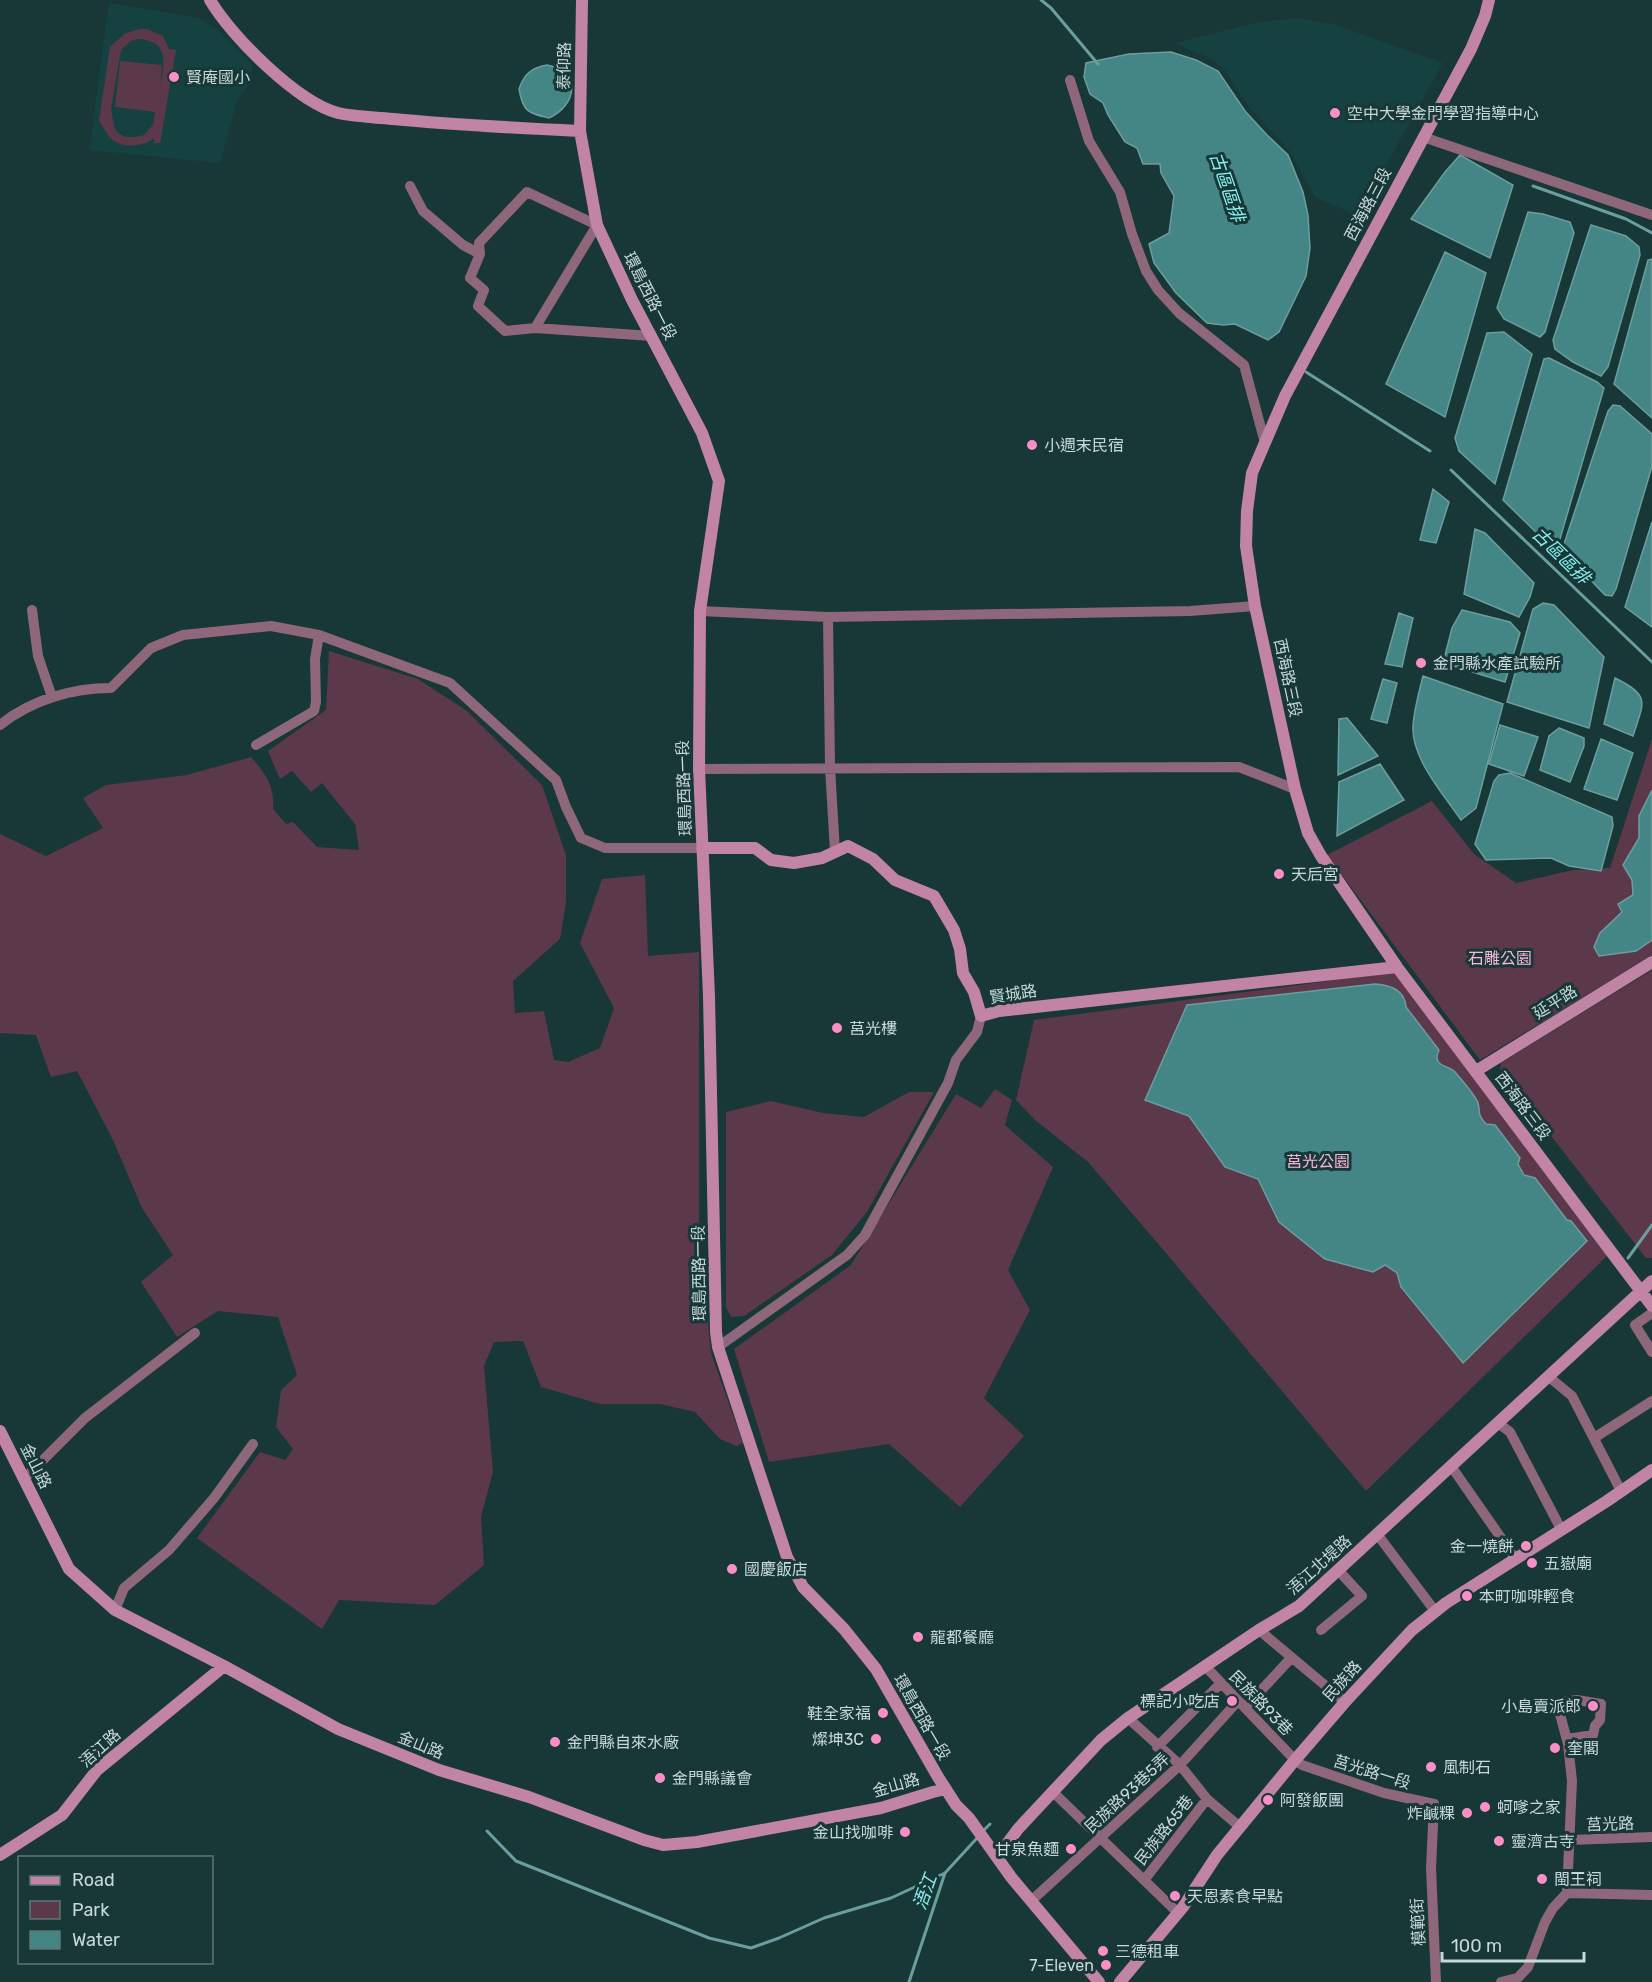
<svg xmlns="http://www.w3.org/2000/svg" width="1652" height="1982" font-family="Rubik,'Noto Sans TC',sans-serif">
  <style>
    .built { fill: #164141 }
    .green { fill: #5c384b; fill-rule: evenodd }
    .water { fill: #448585; stroke: #6b9e9e; stroke-width: 1.5 }
    .lines { fill: none; stroke-linecap: round; stroke-linejoin: round }
    .stream { stroke: #6b9e9e; stroke-width: 3 }
    .street { stroke: #8e677a; stroke-width: 10 }
    .secondary { stroke: #c284a4; stroke-width: 12 }
    .poi-dot { fill: #fa8fc8; stroke: #183737; stroke-width: 2 }
    .labels { text-anchor: middle; dominant-baseline: central; stroke-width: 6; stroke-linejoin: round; paint-order: stroke }
    .street-label { font-size: 16px; fill: #c7d8d8; stroke: #183737 }
    .poi-label { font-size: 16px; fill: #c7d8d8; stroke: #183737; text-anchor: start }
    .park-label { font-size: 16px; fill: #fdb4d9; stroke: #183737 }
    .water-label { font-size: 18px; font-style: italic; fill: #89f0f0; stroke: #183737 }
  </style>
  <rect width="100%" height="100%" fill="#183737"/>
  <path class="built" d="M 109,3 L 199,18 L 218,30 L 253,66 L 246,88 L 237,101 L 220,163 L 89,150 Z
    M 1300,18 L 1333,24 L 1443,63 L 1358,216 L 1315,197 L 1289,150 L 1249,107 L 1225,70 L 1215,61 L 1175,43 L 1258,22 Z"/>
  <path class="green" d="M 139,29 L 147,29 L 163,36 L 169,49 L 176,50 L 160,143 L 154,143 L 154,138 C 145,146 124,149 113,140 C 107,135 103,127 99,120 L 110,47 L 124,34 ZM 138,39 C 169,41 165,62 160,85 L 162,65 L 120,61 L 115,107 L 155,112 L 153,125 L 144,135 L 136,137 L 125,137 L 117,132 L 114,126 L 111,109 L 121,50 L 131,41 Z
    M 329,651 L 418,679 L 467,711 L 542,785 L 566,855 L 566,902 L 560,939 L 513,981 L 515,1013 L 544,1011 L 554,1060 L 568,1062 L 600,1048 L 614,1008 L 580,943 L 602,879 L 645,875 L 648,956 L 699,952 L 699,1234 L 711,1353 L 743,1443 L 736,1446 L 720,1439 L 695,1412 L 660,1404 L 600,1404 L 541,1387 L 523,1341 L 494,1342 L 484,1366 L 493,1472 L 481,1517 L 484,1565 L 435,1605 L 339,1600 L 322,1629 L 197,1538 L 260,1452 L 285,1460 L 293,1449 L 276,1427 L 281,1390 L 297,1375 L 278,1317 L 218,1311 L 177,1337 L 141,1282 L 173,1255 L 142,1208 L 113,1140 L 77,1071 L 51,1077 L 36,1035 L 0,1033 L 0,834 L 46,856 L 103,828 L 83,798 L 106,785 L 187,775 L 251,757 C 265,773 275,786 273,809 L 286,824 L 293,822 L 317,847 L 359,850 L 355,824 L 322,783 L 311,792 L 292,771 L 280,779 L 268,751 L 326,710 Z
    M 1652,739 L 1652,955 L 1480,1060 L 1327,855 L 1432,801 L 1474,854 L 1516,883 L 1573,870 L 1610,868 Z
    M 1652,970 L 1652,1258 L 1646,1258 L 1500,1070 L 1501,1063 Z
    M 1396,972 L 1608,1255 L 1366,1491 L 1160,1246 L 1088,1162 L 1035,1120 L 1016,1100 L 1034,1020 Z
    M 995,1089 L 1012,1100 L 1005,1125 L 1053,1167 L 1008,1270 L 1030,1310 L 984,1398 L 1024,1436 L 960,1507 L 889,1444 L 769,1462 L 734,1349 L 851,1265 L 956,1094 L 981,1108 Z
    M 909,1092 L 934,1092 L 867,1212 L 832,1255 L 744,1316 L 731,1317 L 726,1307 L 726,1112 L 771,1101 L 823,1113 L 864,1117 Z"/>
  <path class="water" d="M 1171,52 L 1196,60 L 1218,71 L 1245,111 L 1267,135 L 1288,155 L 1303,192 L 1308,215 L 1310,248 L 1306,276 L 1279,332 L 1268,340 L 1235,324 L 1223,325 L 1207,323 L 1176,293 L 1154,263 L 1149,244 L 1169,233 L 1174,196 L 1161,173 L 1160,164 L 1143,164 L 1137,148 L 1125,142 L 1108,115 L 1103,103 L 1090,94 L 1084,77 L 1086,63 L 1129,54 Z
    M 547,65 C 582,72 577,105 549,118 C 528,113 523,112 519,89 C 524,74 531,68 547,65 Z
    M 1460,155 L 1513,185 L 1490,258 L 1411,219 L 1445,172 Z
    M 1528,212 L 1543,214 L 1570,222 L 1574,233 L 1545,332 L 1540,337 L 1504,319 L 1497,308 Z
    M 1591,225 L 1626,236 L 1639,247 L 1640,255 L 1608,367 L 1601,376 L 1573,362 L 1555,349 L 1553,340 Z
    M 1445,252 L 1486,273 L 1445,417 L 1386,384 Z
    M 1652,259 L 1652,418 L 1614,384 L 1648,260 Z
    M 1504,332 L 1532,354 L 1495,484 L 1459,451 L 1455,438 L 1487,333 Z
    M 1549,358 L 1597,382 L 1604,388 L 1560,539 L 1556,545 L 1549,545 L 1503,500 L 1544,359 Z
    M 1613,405 L 1620,406 L 1652,434 L 1652,466 L 1616,589 L 1612,596 L 1605,595 L 1562,550 L 1608,411 Z
    M 1433,489 L 1449,502 L 1436,543 L 1420,540 Z
    M 1652,522 L 1652,627 L 1625,607 Z
    M 1475,529 L 1485,533 L 1534,583 L 1530,597 L 1519,617 L 1464,594 Z
    M 1543,603 L 1554,605 L 1604,657 L 1589,728 L 1507,702 L 1533,609 Z
    M 1462,610 L 1510,622 L 1520,633 L 1505,682 L 1443,663 L 1452,628 Z
    M 1399,613 L 1413,618 L 1402,667 L 1385,664 Z
    M 1423,676 L 1503,704 L 1476,808 L 1461,820 C 1444,795 1411,758 1413,726 C 1414,710 1419,692 1423,676 Z
    M 1615,678 C 1651,696 1644,701 1633,736 L 1604,724 Z
    M 1383,679 L 1397,683 L 1387,723 L 1371,719 Z
    M 1347,718 L 1378,756 L 1338,775 L 1339,719 Z
    M 1500,725 L 1538,737 L 1524,776 L 1489,764 Z
    M 1559,728 L 1584,738 L 1584,746 L 1570,782 L 1540,770 L 1549,736 Z
    M 1601,739 L 1633,753 L 1617,800 L 1584,789 Z
    M 1380,764 L 1404,800 L 1337,836 L 1339,782 Z
    M 1510,773 L 1612,817 L 1613,826 L 1601,871 L 1569,866 L 1551,858 L 1486,860 L 1475,844 L 1494,781 L 1499,775 Z
    M 1652,790 L 1652,940 L 1636,951 L 1599,956 L 1594,947 L 1600,933 L 1622,912 L 1618,904 L 1633,895 L 1632,880 L 1623,865 L 1639,838 L 1639,816 Z
    M 1375,984 C 1390,985 1405,990 1406,1007 L 1439,1050 C 1431,1067 1449,1065 1455,1072 C 1460,1078 1476,1096 1478,1103 C 1481,1114 1476,1112 1486,1124 L 1495,1125 L 1520,1158 L 1518,1164 L 1524,1175 L 1535,1178 L 1567,1220 L 1571,1221 L 1587,1241 L 1463,1363 L 1401,1287 L 1397,1273 L 1385,1265 L 1373,1272 L 1325,1259 L 1279,1222 L 1258,1179 L 1225,1167 L 1189,1116 L 1145,1100 L 1187,1005 Z"/>
  <g class="lines">
    <path class="stream" d="M 1041,0 L 1051,8 L 1098,64
      M 1533,186 L 1626,219 L 1652,233
      M 1306,372 L 1430,451
      M 1451,470 L 1652,662
      M 1628,1258 L 1652,1225
      M 487,1831 L 516,1861 L 709,1938 L 751,1948 L 779,1938 L 824,1918 L 891,1898 L 945,1873
      M 982,1832 L 990,1824
      M 909,1982 L 945,1873 L 978,1837"/>
    <path class="street" d="M 1070,80 L 1089,141 L 1120,192 L 1132,234 L 1146,271 L 1158,290 L 1179,313 L 1244,365 L 1265,443
      M 1423,137 L 1652,215
      M 410,186 L 423,211 L 463,245 L 480,254 L 470,278 L 484,290 L 478,306 L 505,331 L 535,328
      M 480,254 L 479,243 L 527,192 L 597,225 L 535,328 L 652,336
      M 32,610 L 38,656 L 52,697
      M 700,611 L 828,617 L 1190,611 L 1255,606
      M 828,617 L 830,767 L 835,852
      M 0,725 C 31,700 72,688 111,688 L 151,648 L 183,635 L 271,626 L 319,635 L 450,683 L 556,780 L 566,807 L 581,838 L 605,848 L 703,848
      M 256,745 L 314,711 L 316,702 L 315,659 L 319,635
      M 699,769 L 1239,767 L 1295,789
      M 1652,1313 L 1635,1325 L 1652,1352
      M 718,1347 L 847,1255 L 865,1235 L 948,1083 L 956,1060 L 977,1032 L 981,1016
      M 1549,1377 L 1572,1396 L 1621,1491
      M 1498,1423 L 1510,1432 L 1561,1529
      M 1594,1438 L 1652,1401
      M 1451,1466 L 1515,1558
      M 24,1479 L 85,1418 L 195,1333
      M 1377,1534 L 1435,1611
      M 115,1610 L 124,1588 L 169,1550 L 214,1498 L 253,1444
      M 1259,1630 L 1345,1702
      M 1321,1630 L 1362,1596 L 1338,1570
      M 1205,1666 L 1295,1760 L 1302,1765 L 1384,1793 L 1434,1804 L 1431,1868 L 1436,1982
      M 1245,1708 L 1291,1658
      M 1128,1718 L 1180,1765 L 1207,1799 L 1240,1827
      M 1157,1747 L 1221,1683
      M 1053,1792 L 1177,1912
      M 1570,1840 L 1652,1837
      M 1145,1879 L 1207,1799
      M 1567,1893 L 1652,1895
      M 1031,1901 L 1180,1765 L 1238,1701
      M 1501,1982 L 1517,1978
      M 1514,1982 L 1528,1967 L 1545,1922 L 1553,1908 L 1567,1893 L 1572,1781 L 1568,1744 L 1557,1703 L 1577,1700 L 1601,1704 L 1600,1720 L 1595,1726 L 1593,1735 L 1567,1739"/>
    <path class="secondary" d="M 210,0 C 231,36 297,102 338,113 C 355,117 375,117 393,119 C 455,125 517,128 580,131
      M 582,0 L 580,131 L 597,225 L 632,300 L 702,433 L 719,481 L 700,611 L 699,769 L 709,996 L 716,1332 L 718,1347 L 787,1557 L 803,1587 L 844,1629 L 876,1669 L 938,1777 L 956,1805 L 969,1818 L 1011,1877 L 1099,1982
      M 1489,0 L 1485,16 L 1471,49 L 1285,396 L 1252,473 L 1247,511 L 1246,546 L 1255,606 L 1295,789 L 1308,833 L 1321,856 L 1397,967 L 1652,1306
      M 703,848 L 755,848 L 771,860 L 794,863 L 822,858 L 848,846 L 873,859 L 895,880 L 934,896 L 954,930 L 960,949 L 963,973 L 974,992 L 981,1016 L 999,1011 L 1397,967
      M 1476,1071 L 1652,962
      M 0,1431 L 69,1569 L 115,1610 L 224,1666 L 338,1729 L 439,1770 L 529,1797 L 644,1840 L 663,1845 L 697,1842 L 881,1808 L 933,1792 L 946,1789
      M 0,1855 L 62,1815 L 97,1770 L 224,1666
      M 997,1857 L 1018,1829 L 1101,1740 L 1128,1718 L 1259,1630 L 1299,1606 L 1652,1281
      M 1120,1982 L 1183,1907 L 1217,1855 L 1295,1760 L 1345,1702 L 1412,1630 L 1446,1603 L 1607,1501 L 1652,1470"/>
  </g>
  <g class="poi-dot">
    <circle cx="174" cy="77" r="6"/>
    <circle cx="1335" cy="113" r="6"/>
    <circle cx="1032" cy="445" r="6"/>
    <circle cx="1421" cy="663" r="6"/>
    <circle cx="1279" cy="874" r="6"/>
    <circle cx="837" cy="1028" r="6"/>
    <circle cx="1526" cy="1546" r="6"/>
    <circle cx="1532" cy="1563" r="6"/>
    <circle cx="732" cy="1569" r="6"/>
    <circle cx="1467" cy="1596" r="6"/>
    <circle cx="918" cy="1637" r="6"/>
    <circle cx="1232" cy="1701" r="6"/>
    <circle cx="1593" cy="1706" r="6"/>
    <circle cx="883" cy="1713" r="6"/>
    <circle cx="876" cy="1739" r="6"/>
    <circle cx="555" cy="1742" r="6"/>
    <circle cx="1555" cy="1748" r="6"/>
    <circle cx="1431" cy="1767" r="6"/>
    <circle cx="660" cy="1778" r="6"/>
    <circle cx="1268" cy="1800" r="6"/>
    <circle cx="1485" cy="1807" r="6"/>
    <circle cx="1467" cy="1813" r="6"/>
    <circle cx="905" cy="1832" r="6"/>
    <circle cx="1499" cy="1841" r="6"/>
    <circle cx="1071" cy="1849" r="6"/>
    <circle cx="1542" cy="1879" r="6"/>
    <circle cx="1175" cy="1896" r="6"/>
    <circle cx="1103" cy="1951" r="6"/>
    <circle cx="1106" cy="1965" r="6"/>
  </g>
  <g class="labels">
    <g class="street-label">
      <text transform="translate(564 66) rotate(-89)">泰仰路</text>
      <text transform="translate(1368 204) rotate(-62)">西海路三段</text>
      <text transform="translate(650 296) rotate(63)">環島西路一段</text>
      <text transform="translate(1288 678) rotate(78)">西海路三段</text>
      <text transform="translate(684 788) rotate(-92)">環島西路一段</text>
      <text transform="translate(1013 994) rotate(-9)">賢城路</text>
      <text transform="translate(1555 1002) rotate(-32)">延平路</text>
      <text transform="translate(1523 1106) rotate(53)">西海路三段</text>
      <text transform="translate(699 1273) rotate(-91)">環島西路一段</text>
      <text transform="translate(36 1466) rotate(63)">金山路</text>
      <text transform="translate(1319 1565) rotate(-42)">浯江北堤路</text>
      <text transform="translate(1342 1681) rotate(-48)">民族路</text>
      <text transform="translate(1261 1703) rotate(46)">民族路93巷</text>
      <text transform="translate(922 1717) rotate(60)">環島西路一段</text>
      <text transform="translate(421 1745) rotate(22)">金山路</text>
      <text transform="translate(100 1748) rotate(-42)">浯江路</text>
      <text transform="translate(1372 1772) rotate(17)">莒光路一段</text>
      <text transform="translate(896 1785) rotate(-16)">金山路</text>
      <text transform="translate(1127 1793) rotate(-43)">民族路93巷5弄</text>
      <text transform="translate(1610 1824) rotate(-2)">莒光路</text>
      <text transform="translate(1164 1830) rotate(-52)">民族路65巷</text>
      <text transform="translate(1418 1922) rotate(-93)">模範街</text>
    </g>
    <g class="poi-label">
      <text x="186" y="77">賢庵國小</text>
      <text x="1347" y="113">空中大學金門學習指導中心</text>
      <text x="1044" y="445">小週末民宿</text>
      <text x="1433" y="663">金門縣水產試驗所</text>
      <text x="1291" y="874">天后宮</text>
      <text x="849" y="1028">莒光樓</text>
      <text x="1514" y="1546" text-anchor="end">金一燒餅</text>
      <text x="1544" y="1563">五嶽廟</text>
      <text x="744" y="1569">國慶飯店</text>
      <text x="1479" y="1596">本町咖啡輕食</text>
      <text x="930" y="1637">龍都餐廳</text>
      <text x="1220" y="1701" text-anchor="end">標記小吃店</text>
      <text x="1581" y="1706" text-anchor="end">小島賣派郎</text>
      <text x="871" y="1713" text-anchor="end">鞋全家福</text>
      <text x="864" y="1739" text-anchor="end">燦坤3C</text>
      <text x="567" y="1742">金門縣自來水廠</text>
      <text x="1567" y="1748">奎閣</text>
      <text x="1443" y="1767">風制石</text>
      <text x="672" y="1778">金門縣議會</text>
      <text x="1280" y="1800">阿發飯團</text>
      <text x="1497" y="1807">蚵嗲之家</text>
      <text x="1455" y="1813" text-anchor="end">炸鹹粿</text>
      <text x="893" y="1832" text-anchor="end">金山找咖啡</text>
      <text x="1511" y="1841">靈濟古寺</text>
      <text x="1059" y="1849" text-anchor="end">甘泉魚麵</text>
      <text x="1554" y="1879">閩王祠</text>
      <text x="1187" y="1896">天恩素食早點</text>
      <text x="1115" y="1951">三德租車</text>
      <text x="1094" y="1965" text-anchor="end">7-Eleven</text>
    </g>
    <g class="park-label">
      <text x="1500" y="958">石雕公園</text>
      <text x="1318" y="1161">莒光公園</text>
    </g>
    <g class="water-label">
      <text transform="translate(1227 187) rotate(71)">古區區排</text>
      <text transform="translate(1561 556) rotate(44)">古區區排</text>
      <text transform="translate(925 1892) rotate(-70)">浯江</text>
    </g>
  </g>
  <rect x="18" y="1856" width="195" height="108" fill="#183737" stroke="#5e7777" stroke-width="1.5"/>
  <rect x="30" y="1876" width="30" height="9" fill="#c284a4" stroke="#5e7777" stroke-width="1.5"/>
  <text x="72" y="1886" font-size="18" fill="#c7d8d8">Road</text>
  <rect x="30" y="1901" width="30" height="18" fill="#5c384b" stroke="#5e7777" stroke-width="1.5"/>
  <text x="72" y="1916" font-size="18" fill="#c7d8d8">Park</text>
  <rect x="30" y="1931" width="30" height="18" fill="#448585" stroke="#5e7777" stroke-width="1.5"/>
  <text x="72" y="1946" font-size="18" fill="#c7d8d8">Water</text>
  <path d="M1442 1952v9h142v-9" fill="none" stroke="#c7d8d8" stroke-width="3"/>
  <text x="1451" y="1952" font-size="18" fill="#c7d8d8" stroke="#183737" stroke-width="4.5" paint-order="stroke">100 m</text>
</svg>
